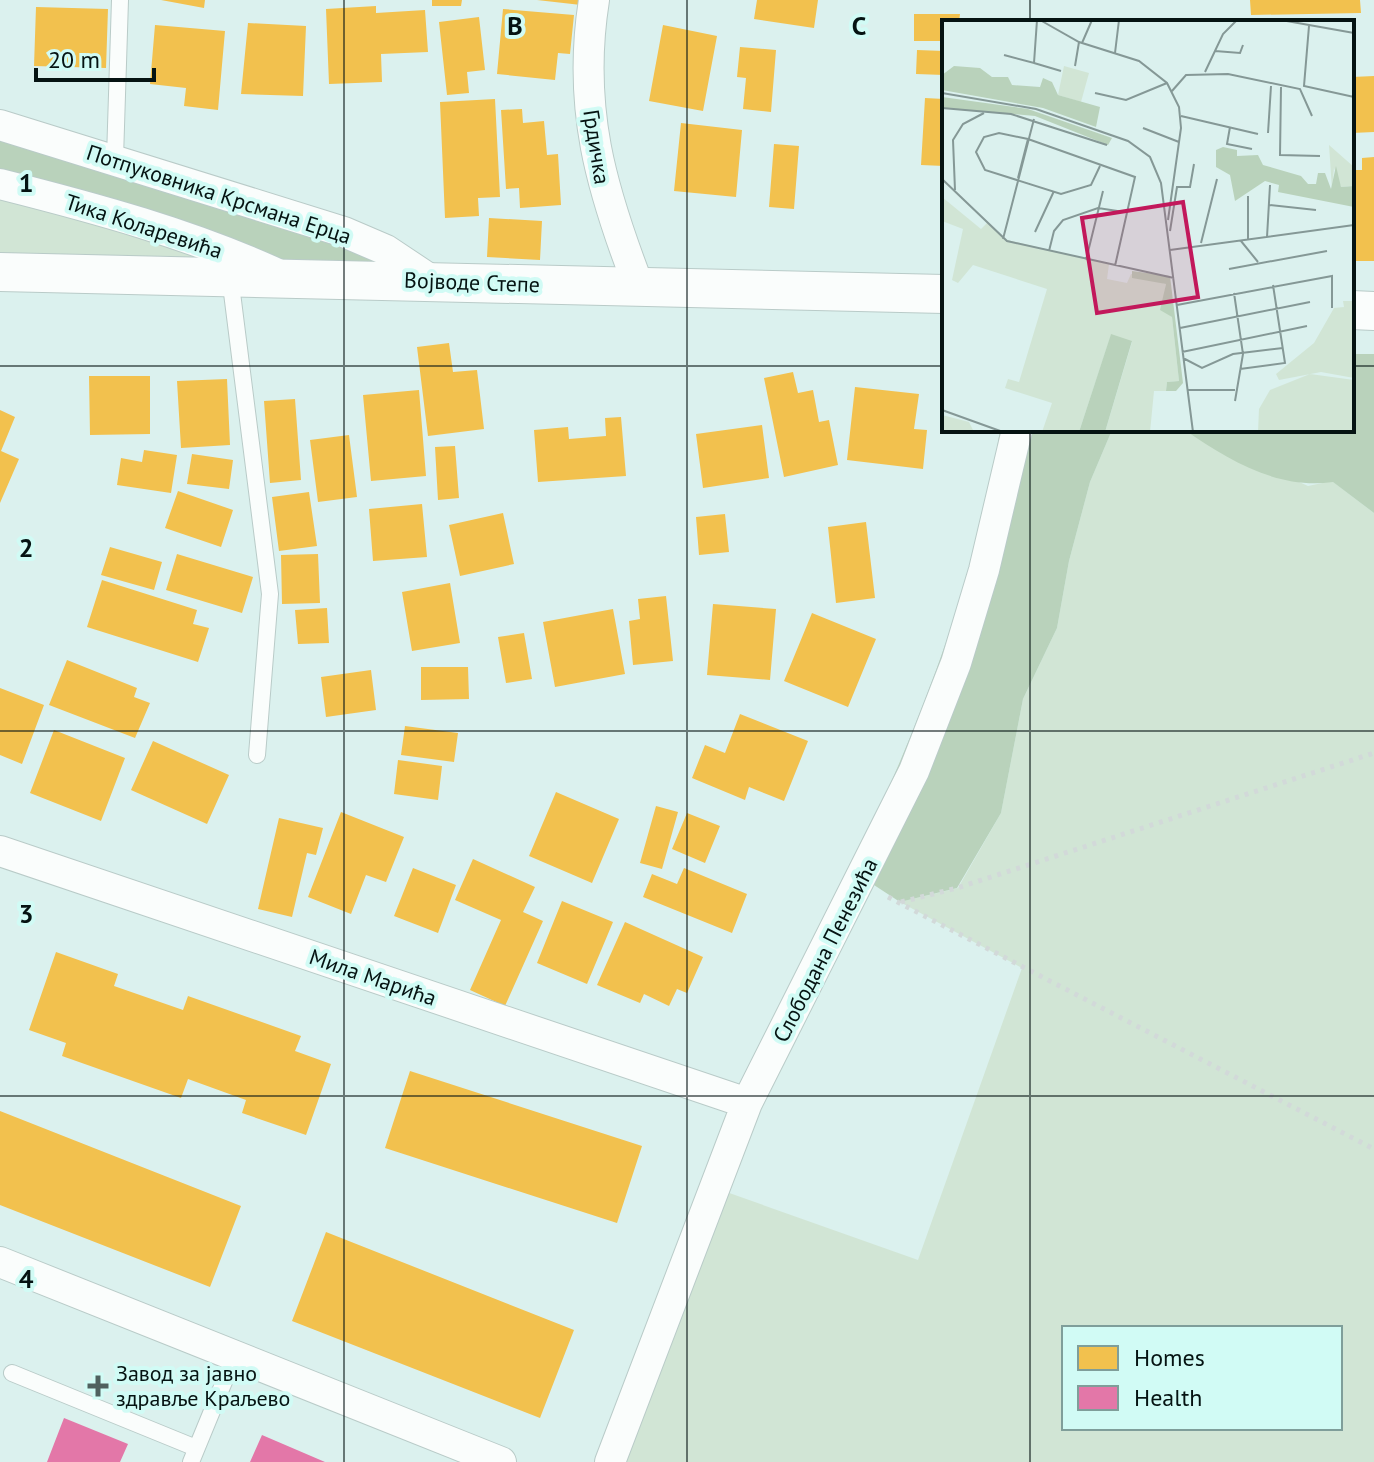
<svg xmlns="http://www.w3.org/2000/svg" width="1374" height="1462" font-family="'PT Sans',sans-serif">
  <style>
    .green { fill: #d1e5d5; fill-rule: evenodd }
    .forest { fill: #b9d2bb }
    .homes { fill: #f2c14e }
    .health { fill: #e377a8 }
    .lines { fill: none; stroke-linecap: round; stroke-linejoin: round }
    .service-casing { stroke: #b9cbc8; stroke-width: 18 }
    .minor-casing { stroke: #b9cbc8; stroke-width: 32 }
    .tertiary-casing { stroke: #b9cbc8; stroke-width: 40 }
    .path { stroke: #d2d9d9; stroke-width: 5; stroke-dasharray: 4 6; stroke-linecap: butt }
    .service { stroke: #fafdfc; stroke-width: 16 }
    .minor { stroke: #fafdfc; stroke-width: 30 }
    .tertiary { stroke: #fafdfc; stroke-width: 38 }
    .grid { fill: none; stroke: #051312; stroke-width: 2; stroke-opacity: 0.55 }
    .poi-dot { fill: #50615f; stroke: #d1fbf5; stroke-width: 3 }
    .labels { text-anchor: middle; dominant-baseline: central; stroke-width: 8; stroke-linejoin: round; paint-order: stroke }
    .street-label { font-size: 22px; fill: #051312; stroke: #d1fbf5 }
    .poi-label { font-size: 22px; fill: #051312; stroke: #d1fbf5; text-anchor: start }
    .inset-road { fill: none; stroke: #859896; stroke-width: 2 }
    .view { fill: #c2185b; fill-opacity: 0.15; stroke: #c2185b; stroke-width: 4 }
    .inset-edge { fill: none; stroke: #051312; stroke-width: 4 }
    .grid-label { font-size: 26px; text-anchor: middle; font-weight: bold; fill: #051312; stroke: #d1fbf5; stroke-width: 8; stroke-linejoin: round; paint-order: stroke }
  </style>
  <rect width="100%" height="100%" fill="#dbf1ee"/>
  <path class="green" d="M 0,184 L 245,259 L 0,271 Z
    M 1112,430 L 1185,430 L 1308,486 L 1332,481 L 1374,513 L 1374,1462 L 594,1462 L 701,1183 L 918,1260 L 1022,968 L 900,902 L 958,888 L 1001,813 L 1023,699 L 1057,628 L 1069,561 L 1090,482 ZM 1064,1328 L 1340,1328 L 1340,1428 L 1064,1428 Z"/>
  <path class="forest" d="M 0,125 L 115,158 L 431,280 L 285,277 L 0,184 Z
    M 1352,354 L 1374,354 L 1374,513 L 1333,482 C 1278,490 1228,460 1185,430 L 1352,430 Z
    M 1000,430 L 1112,430 L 1090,482 L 1069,561 L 1057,628 L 1023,699 L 1001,813 L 957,888 L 900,902 L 851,870 C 918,729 976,584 1000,430 Z"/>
  <path class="homes" d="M 161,0 L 205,0 L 204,8 Z
    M 432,0 L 462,0 L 461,6 L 432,6 Z
    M 537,0 L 581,0 L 581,5 Z
    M 757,0 L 818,0 L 814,28 L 754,19 Z
    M 1250,0 L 1360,0 L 1361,13 L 1251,15 Z
    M 376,6 L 376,13 L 425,10 L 428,52 L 381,54 L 382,82 L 329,84 L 326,9 Z
    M 36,7 L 108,9 L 106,68 L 34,66 Z
    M 503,9 L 574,15 L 570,54 L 558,53 L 555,80 L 497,74 Z
    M 914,14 L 960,14 L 959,22 L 944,22 L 944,41 L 914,41 Z
    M 479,17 L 485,70 L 467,72 L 469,93 L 447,95 L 439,22 Z
    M 1063,19 L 1099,19 L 1099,22 L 1063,22 Z
    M 248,23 L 306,26 L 303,96 L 241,94 Z
    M 155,25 L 225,31 L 218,110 L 184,106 L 186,88 L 150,84 Z
    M 663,25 L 717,36 L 703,111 L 649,101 Z
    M 740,47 L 776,50 L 771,112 L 743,109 L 746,78 L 737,77 Z
    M 917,50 L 944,51 L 944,75 L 916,74 Z
    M 1374,76 L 1374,132 L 1352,133 L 1352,77 Z
    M 925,98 L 944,99 L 944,166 L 921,165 Z
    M 495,99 L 500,197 L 478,198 L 479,216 L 445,218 L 440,102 Z
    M 522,109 L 523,123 L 544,121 L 547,155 L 558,154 L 561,205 L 520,208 L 519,188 L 506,189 L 501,110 Z
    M 681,123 L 742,130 L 736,197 L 674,191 Z
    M 774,144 L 799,146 L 794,209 L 769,207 Z
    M 1374,157 L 1374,261 L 1352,261 L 1352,170 L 1362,170 L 1362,158 Z
    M 489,218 L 542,221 L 540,260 L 487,257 Z
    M 449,343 L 453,372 L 477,370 L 484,429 L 428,436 L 417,347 Z
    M 793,372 L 798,393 L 813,390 L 819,422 L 829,420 L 838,465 L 784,477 L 764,378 Z
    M 89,376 L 150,376 L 150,434 L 90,435 Z
    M 227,379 L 230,445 L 181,448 L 177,381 Z
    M 855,387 L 919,394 L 914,429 L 927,430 L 923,469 L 847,460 Z
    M 419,390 L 426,476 L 371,481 L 363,395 Z
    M 295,399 L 301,480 L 270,483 L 264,401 Z
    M 0,410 L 15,417 L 1,451 L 19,459 L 0,503 Z
    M 621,417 L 626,476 L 538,482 L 534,430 L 568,427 L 569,439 L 606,436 L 605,418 Z
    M 762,425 L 769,478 L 703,488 L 696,434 Z
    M 349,435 L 357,497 L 318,502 L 310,440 Z
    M 455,446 L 459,498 L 438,500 L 435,447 Z
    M 144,450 L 177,455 L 171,493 L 117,485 L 121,458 L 142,462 Z
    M 192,454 L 233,460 L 229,489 L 187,484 Z
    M 178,491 L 233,510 L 221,547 L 165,528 Z
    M 309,492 L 317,546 L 279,551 L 272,497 Z
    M 422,504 L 427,557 L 373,561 L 369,509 Z
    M 503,513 L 514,564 L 460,576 L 449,525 Z
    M 725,514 L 729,552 L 699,555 L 696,517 Z
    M 866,522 L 875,598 L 836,603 L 828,527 Z
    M 110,547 L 162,562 L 154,590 L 101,575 Z
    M 177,554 L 253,577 L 242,613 L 166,590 Z
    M 318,554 L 320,603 L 282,604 L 281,555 Z
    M 102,580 L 197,610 L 193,624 L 209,628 L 198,662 L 87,627 Z
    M 450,583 L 460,643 L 412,651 L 402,592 Z
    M 666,596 L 673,661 L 633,665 L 629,621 L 640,619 L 638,599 Z
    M 713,604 L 776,609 L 770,680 L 707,675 Z
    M 327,608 L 329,643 L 298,644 L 295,610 Z
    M 613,609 L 625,674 L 555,687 L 543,622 Z
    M 812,613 L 876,639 L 848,707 L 784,681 Z
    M 524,633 L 532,679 L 506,683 L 498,637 Z
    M 67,660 L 137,688 L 134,697 L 150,703 L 135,738 L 49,705 Z
    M 421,667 L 468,667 L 469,699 L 421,700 Z
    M 371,670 L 376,710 L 326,717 L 321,677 Z
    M 0,688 L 44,705 L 22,764 L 0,755 Z
    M 740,714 L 808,741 L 784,801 L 749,787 L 745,800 L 692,778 L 705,745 L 725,753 Z
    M 405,726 L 458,733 L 454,762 L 401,755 Z
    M 54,730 L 125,758 L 101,821 L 30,793 Z
    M 153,741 L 229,775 L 207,824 L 131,790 Z
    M 398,760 L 442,766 L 438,800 L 394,794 Z
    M 556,792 L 619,819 L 592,883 L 529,856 Z
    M 656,806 L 678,812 L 662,869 L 640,863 Z
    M 341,812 L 404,837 L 386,882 L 366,875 L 351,914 L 308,897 Z
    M 687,813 L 720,826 L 705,863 L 672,849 Z
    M 279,818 L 323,828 L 316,855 L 307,853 L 292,917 L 258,909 Z
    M 473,859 L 535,887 L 523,912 L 543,921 L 505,1006 L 470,990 L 501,920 L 455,900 Z
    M 413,868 L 456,885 L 438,933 L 394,916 Z
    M 684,868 L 747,894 L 732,933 L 643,897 L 652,874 L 677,884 Z
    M 562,901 L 613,922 L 587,984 L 537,963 Z
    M 625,922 L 703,957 L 687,993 L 677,989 L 669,1006 L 644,994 L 640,1003 L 597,985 Z
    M 56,952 L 118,974 L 114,986 L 183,1010 L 188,996 L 301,1036 L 295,1051 L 331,1064 L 306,1135 L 242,1113 L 246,1100 L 188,1079 L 181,1098 L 62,1056 L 66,1043 L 29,1030 Z
    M 410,1071 L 642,1146 L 617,1223 L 385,1148 Z
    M 0,1111 L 241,1206 L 210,1287 L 0,1205 Z
    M 326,1232 L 574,1330 L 540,1418 L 292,1321 Z"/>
  <path class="health" d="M 64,1418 L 128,1444 L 120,1462 L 47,1462 Z
    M 262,1435 L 325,1462 L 250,1462 Z"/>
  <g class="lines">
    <defs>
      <path id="service" d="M 115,158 L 120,0
        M 230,277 L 270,594 L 257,755
        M 12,1373 L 196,1448
        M 191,1462 L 235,1355"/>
      <path id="minor" d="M 594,0 C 577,107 601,189 639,287
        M 0,125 L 344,232 L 386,250 L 431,280
        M 0,184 C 95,208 191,234 280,275
        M 0,851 L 747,1103
        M 0,1262 L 501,1462
        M 610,1462 L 747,1103 L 914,771 L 956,663 L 984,570 L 1017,430"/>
      <path id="tertiary" d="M 0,272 L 944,294
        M 1352,310 L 1374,311"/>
    </defs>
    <use href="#service" class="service-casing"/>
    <use href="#minor" class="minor-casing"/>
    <use href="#tertiary" class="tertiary-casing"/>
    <path class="path" d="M 888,897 L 1374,1149
      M 901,902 L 957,888 L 1374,753"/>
    <use href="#service" class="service"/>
    <use href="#minor" class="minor"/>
    <use href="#tertiary" class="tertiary"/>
  </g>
  <path class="grid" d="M 344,0 L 344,1462M 687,0 L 687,1462M 1030,0 L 1030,22M 0,366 L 944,366M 1352,366 L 1374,366M 1030,430 L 1030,1462M 0,731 L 1374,731M 0,1096 L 1374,1096"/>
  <path class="poi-dot" d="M94 1374h8v8h8v8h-8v8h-8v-8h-8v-8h8z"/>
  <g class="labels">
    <g class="street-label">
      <text transform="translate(597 147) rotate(81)">Грдичка</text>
      <text transform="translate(219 194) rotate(18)">Потпуковника Крсмана Ерца</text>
      <text transform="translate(144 226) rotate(18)">Тика Коларевића</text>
      <text transform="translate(472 282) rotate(2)">Војводе Степе</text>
      <text transform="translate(825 950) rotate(-63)">Слободана Пенезића</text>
      <text transform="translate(373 977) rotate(19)">Мила Марића</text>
    </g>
    <g class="poi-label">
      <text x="116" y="1373">Завод за јавно<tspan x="116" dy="25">здравље Краљево</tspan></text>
    </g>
  </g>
  <g transform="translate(942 20)">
    <rect width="412" height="412" fill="#dbf1ee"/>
    <path d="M 122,46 L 147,53 L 139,82 L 116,75 ZM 387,125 L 412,147 L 412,166 L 399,167 L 392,148 L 390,169 ZM 0,177 L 39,209 L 45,203 L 65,220 L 167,244 L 165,259 L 185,263 L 189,254 L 224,264 L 220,287 L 230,297 L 237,361 L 225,362 L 224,371 L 212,371 L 208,412 L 163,412 L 190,322 L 169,315 L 137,412 L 100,412 L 110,383 L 63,368 L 66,359 L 77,362 L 105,269 L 31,245 L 16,263 L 10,260 L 21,209 L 0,201 ZM 401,281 L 412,281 L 412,358 L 379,352 L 337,360 L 334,354 L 372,323 L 392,288 L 402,287 ZM 368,354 L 412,360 L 412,412 L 316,412 L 317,389 L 328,370 ZM 0,395 L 27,402 L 32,412 L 0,412 Z" fill="#d1e5d5"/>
    <path d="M 12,46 L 38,48 L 50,57 L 66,57 L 70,65 L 98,67 L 101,58 L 110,62 L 116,75 L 158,87 L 154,107 L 101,88 L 0,70 L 0,55 ZM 0,77 L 86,89 L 170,118 L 166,125 L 93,96 L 0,88 ZM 281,127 L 295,130 L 295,136 L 316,135 L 321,145 L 359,156 L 366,164 L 374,164 L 376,153 L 383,153 L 389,169 L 394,146 L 399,167 L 412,166 L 412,187 L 336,172 L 337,165 L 323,161 L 293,181 L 288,155 L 274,147 L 274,130 ZM 190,251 L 228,256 L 241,363 L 234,371 L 224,371 L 225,362 L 237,361 L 230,297 L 218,290 L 224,264 L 190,258 ZM 169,314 L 190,321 L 163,412 L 137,412 Z" fill="#b9d2bb"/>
    <path class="inset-road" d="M 98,0 L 137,22 L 197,41 L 225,63 L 237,87 L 239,108 L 226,200M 339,0 L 412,13M 367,6 L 362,66 L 412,77M 140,23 L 150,0M 273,31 L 298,33 L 301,25M 173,33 L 177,0M 62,35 L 92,43 L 95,0M 92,43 L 119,51M 133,46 L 137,22M 263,52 L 281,14 L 295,0M 339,67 L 338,135 L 378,136M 230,71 L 244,55 L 286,54 L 358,69 L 370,96M 0,73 L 94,89 L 186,121 L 208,137 L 219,163 L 251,412M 153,73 L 184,80 L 225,63M 0,88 L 69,94 L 165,125M 239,96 L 316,114M 288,107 L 285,124 L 310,129M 201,108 L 237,122M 326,113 L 329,66M 158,146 L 149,165 L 119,174 L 43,150 L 34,132 L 42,117 L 57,113 L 86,119 L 193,157 L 173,246M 76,158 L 86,119M 0,159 L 65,221 L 232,258M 13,170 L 11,120 L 21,104 L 42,93M 306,176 L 306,219M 327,185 L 374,190M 228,211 L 235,167 L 248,167 L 252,144M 93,212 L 112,171M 325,217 L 328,165M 61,219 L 92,99M 299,221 L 316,242M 259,223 L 275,159M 228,230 L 412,205M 107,231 L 112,211 L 121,200 L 156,188 L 182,192M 144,240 L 161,171M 287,249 L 385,231M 292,273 L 301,334 L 293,381M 235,285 L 390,256 L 390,288M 238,308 L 368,282M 240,332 L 365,306M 241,338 L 260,348 L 291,334 L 341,328M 298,349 L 343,343 L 331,265M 245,370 L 293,370M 0,390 L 61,412"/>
    <path class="view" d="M 241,182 L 256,277 L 155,293 L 140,198 Z"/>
    <rect width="412" height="412" class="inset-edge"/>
  </g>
  <g class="grid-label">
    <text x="515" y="35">B</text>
    <text x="859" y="35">C</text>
    <text x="26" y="192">1</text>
    <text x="26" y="557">2</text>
    <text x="26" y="923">3</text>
    <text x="26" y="1288">4</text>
  </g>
  <rect x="1062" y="1326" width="280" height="104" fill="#d1fbf5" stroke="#7f9e9a" stroke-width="2"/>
  <rect x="1078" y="1346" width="40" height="24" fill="#f2c14e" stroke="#7f9e9a" stroke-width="2"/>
  <text x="1134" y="1366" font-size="24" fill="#051312">Homes</text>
  <rect x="1078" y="1386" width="40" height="24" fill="#e377a8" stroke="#7f9e9a" stroke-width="2"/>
  <text x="1134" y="1406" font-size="24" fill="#051312">Health</text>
  <path d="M36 68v12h118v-12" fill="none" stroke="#051312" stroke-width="4"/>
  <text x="48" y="68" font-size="24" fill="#051312" stroke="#d1fbf5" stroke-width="6" paint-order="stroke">20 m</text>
</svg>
